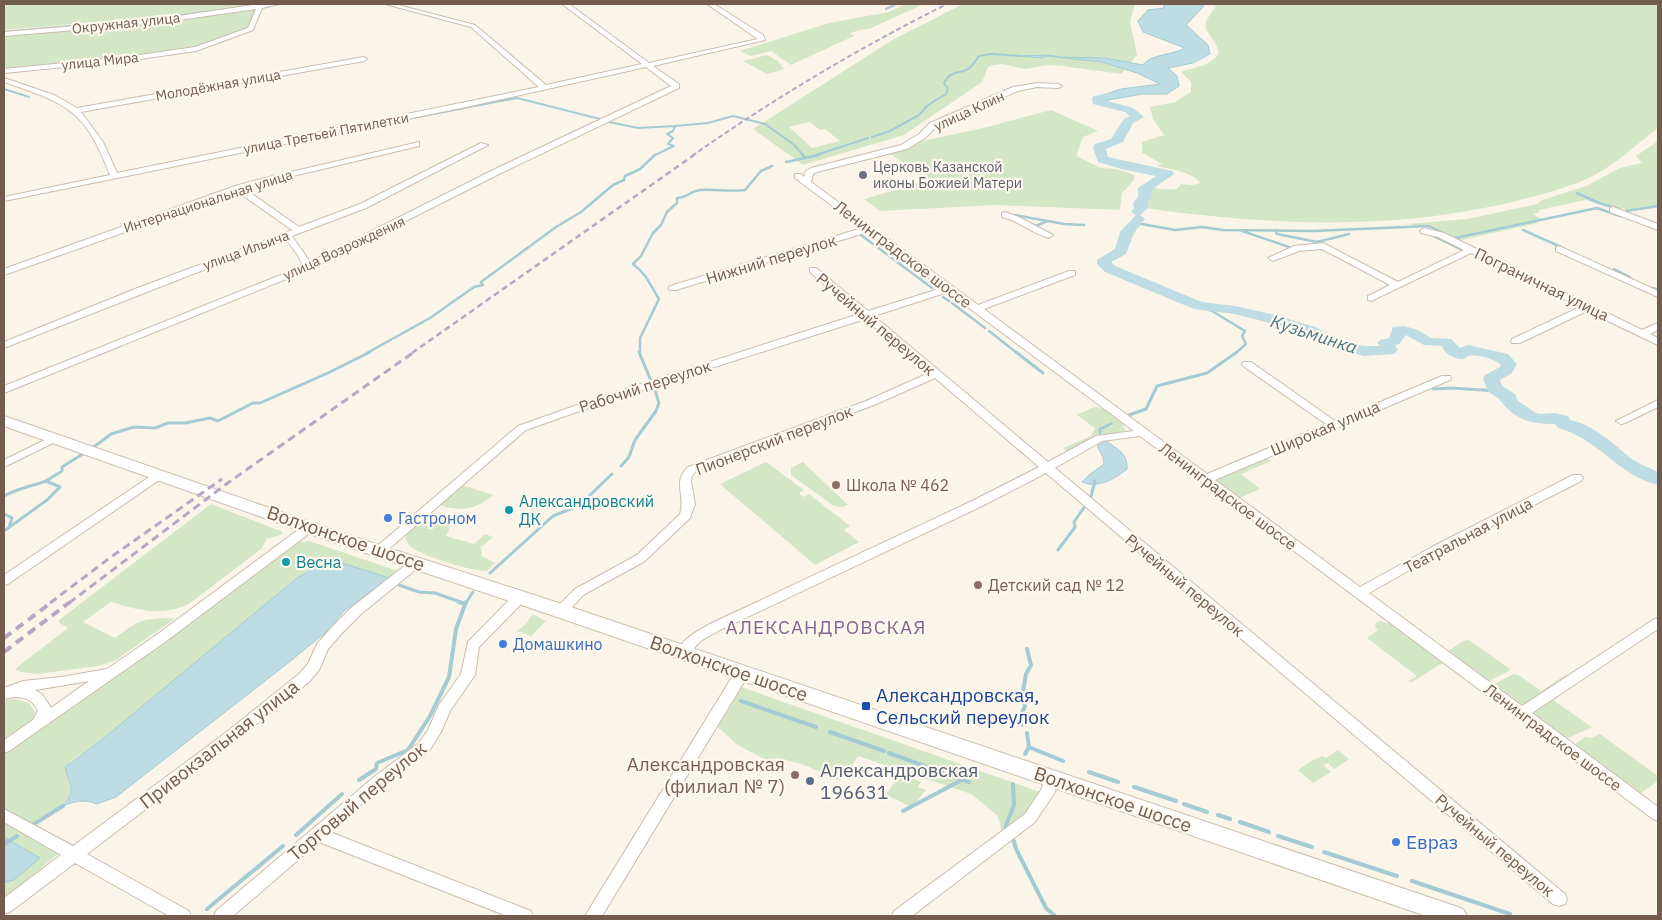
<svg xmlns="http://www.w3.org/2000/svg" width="1662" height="920" font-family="'IBM Plex Sans',sans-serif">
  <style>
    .green { fill: #d3e7c7; fill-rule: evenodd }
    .water { fill: #bddce3; stroke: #a4cbd4 }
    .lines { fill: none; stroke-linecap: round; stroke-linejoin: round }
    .stream-far3 { stroke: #a4cbd4; stroke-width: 2 }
    .stream-far2 { stroke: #a4cbd4; stroke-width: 2.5 }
    .stream-far1 { stroke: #a4cbd4; stroke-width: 3 }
    .stream { stroke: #a4cbd4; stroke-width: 4 }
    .river { fill: #bddce3; fill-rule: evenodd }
    .minor-casing { stroke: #ccbcae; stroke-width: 2 }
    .secondary-casing { stroke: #cebdac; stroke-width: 2 }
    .minor { fill: #fff; fill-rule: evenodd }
    .secondary { fill: #fff; fill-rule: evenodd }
    .rail-far3 { stroke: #b7a6c4; stroke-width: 2; stroke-dasharray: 5 3; stroke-linecap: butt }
    .rail-far2 { stroke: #b7a6c4; stroke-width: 2.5; stroke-dasharray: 6 4; stroke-linecap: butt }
    .rail-far1 { stroke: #b7a6c4; stroke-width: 3; stroke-dasharray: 8 5; stroke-linecap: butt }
    .rail { stroke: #b7a6c4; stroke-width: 4; stroke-dasharray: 9 6; stroke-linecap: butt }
    .worship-dot { fill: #6b7280; stroke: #fef8ee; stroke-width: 2 }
    .education-dot { fill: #8d6e63; stroke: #fef8ee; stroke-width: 2 }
    .culture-dot { fill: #0f9aa8; stroke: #fef8ee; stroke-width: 2 }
    .shop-dot { fill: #3f7fe0; stroke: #fef8ee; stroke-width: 2 }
    .transit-dot { fill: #1a4fb4; stroke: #fef8ee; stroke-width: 2 }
    .service-dot { fill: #5c6f8a; stroke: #fef8ee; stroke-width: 2 }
    .labels { text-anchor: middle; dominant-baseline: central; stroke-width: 4.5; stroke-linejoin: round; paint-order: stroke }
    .far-street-label { font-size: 14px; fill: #735c4e; stroke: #fef8ee }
    .far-worship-label { font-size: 14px; fill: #5b616d; stroke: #fef8ee; text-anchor: start }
    .street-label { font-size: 16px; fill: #735c4e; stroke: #fef8ee }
    .education-label { font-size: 16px; fill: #785e54; stroke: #fef8ee; text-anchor: start }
    .culture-label { font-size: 16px; fill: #0d838f; stroke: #fef8ee; text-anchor: start }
    .shop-label { font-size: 16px; fill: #366cbe; stroke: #fef8ee; text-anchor: start }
    .water-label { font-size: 18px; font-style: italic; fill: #497884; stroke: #fef8ee }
    .near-street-label { font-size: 19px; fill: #735c4e; stroke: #fef8ee }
    .quarter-label { font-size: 19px; letter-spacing: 1px; fill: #83668f; stroke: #fef8ee }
    .near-transit-label { font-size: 19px; fill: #164399; stroke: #fef8ee; text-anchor: start }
    .near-education-label { font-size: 19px; fill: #785e54; stroke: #fef8ee; text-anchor: end }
    .near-service-label { font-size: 19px; fill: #4e5e75; stroke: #fef8ee; text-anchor: start }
    .near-shop-label { font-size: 19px; fill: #366cbe; stroke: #fef8ee; text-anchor: start }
  </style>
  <rect width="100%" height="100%" fill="#fbf4e8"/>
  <path class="green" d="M 4,4 L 251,4 L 166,16 L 4,30 Z
    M 906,4 L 924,4 L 869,29 L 860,30 L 850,33 L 854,36 L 791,65 L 771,51 L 751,56 L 740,51 L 829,23 L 889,12 Z
    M 963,4 L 1135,4 L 1130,21 L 1137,55 L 1121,74 L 1063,66 L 1048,65 L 1025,69 L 1003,64 L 993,65 L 988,67 L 982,82 L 904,135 L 803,165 L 753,129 L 894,39 ZM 810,122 L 820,130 L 825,129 L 840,141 L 812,148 L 789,127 Z
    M 1211,4 L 1658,4 L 1658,128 C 1637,144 1615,165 1591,177 C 1565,189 1536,196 1508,203 C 1387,231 1267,225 1144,208 L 1143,204 L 1148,197 L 1147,187 L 1150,185 C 1156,191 1169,189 1177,189 L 1181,184 L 1192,185 L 1200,183 C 1193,172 1169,169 1157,166 L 1162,164 L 1142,153 L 1142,142 L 1164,135 L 1153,119 L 1150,107 L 1175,102 L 1191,92 L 1191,82 L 1181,72 C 1194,67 1213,66 1219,52 C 1211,27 1195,34 1216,6 Z
    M 256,8 L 252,24 L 247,29 L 202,46 L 131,58 L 4,69 L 4,35 L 158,21 Z
    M 767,55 L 778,61 L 784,69 L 767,74 L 743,61 Z
    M 1051,110 L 1098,131 L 1083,137 L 1076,156 L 1101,168 L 1116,169 L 1135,175 L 1133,181 L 1122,193 L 1120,210 L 995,205 L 880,211 L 864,199 L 933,179 L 929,179 L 890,154 L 894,151 L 918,142 L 979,129 Z
    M 1658,141 L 1658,207 L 1627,211 L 1624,208 L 1615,209 L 1585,200 L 1539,210 L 1540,212 L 1533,214 L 1543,220 L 1536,222 L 1538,223 L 1457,241 L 1429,226 L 1418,227 L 1408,224 L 1467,219 L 1538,204 L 1542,200 L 1586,186 L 1620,168 L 1642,163 L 1636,156 Z
    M 1094,407 C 1104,407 1125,420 1125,431 L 1107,435 L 1101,433 L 1101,429 L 1107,427 L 1114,427 L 1109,424 L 1099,429 L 1100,435 L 1067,452 L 1063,448 L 1091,436 L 1095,428 L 1077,415 Z
    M 1264,456 L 1271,461 L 1241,474 L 1260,489 L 1237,499 L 1219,484 L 1216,478 Z
    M 766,462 L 804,490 L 799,493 L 803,497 L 809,494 L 850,526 L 844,530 L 859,542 L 815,565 L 720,484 Z
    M 803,462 L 848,505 L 842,507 L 834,506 L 791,475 L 791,468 Z
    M 465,486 L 493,495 C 476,510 460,512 439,505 L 460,487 Z
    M 211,504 L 283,532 L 280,535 L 267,539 L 261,549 L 189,604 C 161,617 139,610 111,602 L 83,622 L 115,638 C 141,619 140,619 173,618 L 173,620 L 116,660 L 99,666 L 36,674 L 21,672 L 15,669 L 68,628 L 59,623 L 59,620 Z
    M 424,517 L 449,526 L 449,530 L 446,536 L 474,544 L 485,534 L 493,537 L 481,547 L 482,556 L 495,563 L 487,571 C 471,571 425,557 411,547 C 408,545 407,541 405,538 L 410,529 Z
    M 309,541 L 398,571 L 389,578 L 362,570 L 314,566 L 297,578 L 104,738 L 71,761 L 67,775 C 68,778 71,783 72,786 C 75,805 47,816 34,824 L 4,809 L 4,753 L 156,646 L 296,543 Z
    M 534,615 L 546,621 L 531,636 L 517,631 L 527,623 L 530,617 Z
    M 1380,621 L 1395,625 L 1444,662 L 1412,682 L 1408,681 L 1417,676 L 1367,638 L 1378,630 L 1375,627 L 1376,623 Z
    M 1469,640 L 1510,669 L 1509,671 L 1487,682 L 1447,652 L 1463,641 Z
    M 1514,674 L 1520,676 L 1541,691 L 1567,674 L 1568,675 L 1527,705 C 1514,705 1505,695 1494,687 L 1494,684 Z
    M 1570,682 L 1575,685 L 1553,700 L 1592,727 L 1566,739 L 1533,715 L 1532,711 Z
    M 738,686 L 1043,793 L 1030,814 L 1003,834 L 997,815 L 971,794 L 858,756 L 840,781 L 802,764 L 777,758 L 766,760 L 736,744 L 715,724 Z
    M 15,699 L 29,703 L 35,712 L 33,719 L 4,742 L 4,700 Z
    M 1600,734 L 1658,776 L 1657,778 L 1658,781 L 1641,793 L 1637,792 L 1574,745 L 1585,737 L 1591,738 Z
    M 1338,750 L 1349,759 L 1334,769 L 1328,763 L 1323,765 L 1331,772 L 1313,783 L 1298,770 L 1313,760 L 1323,756 L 1326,758 Z
    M 901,773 L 921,782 L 918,787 L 926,790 L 912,807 L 886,795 Z
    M 4,822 L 56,849 L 58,854 L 4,899 Z"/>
  <path class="water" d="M 1164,4 L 1201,4 L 1204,6 L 1186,25 L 1208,45 L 1210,54 L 1193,63 L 1168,68 L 1177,76 L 1179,86 L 1167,94 L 1142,94 L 1097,102 L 1094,98 L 1121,89 L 1160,84 L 1137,73 L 1102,62 L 1046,56 L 1043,58 L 1019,56 L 1048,55 L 1059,57 L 1105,58 L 1143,65 C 1150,54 1174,55 1185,48 L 1143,32 L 1138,21 L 1148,10 L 1164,8 Z
    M 1106,441 C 1117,449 1128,453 1127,469 C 1115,479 1097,489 1082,482 L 1089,475 L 1104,464 L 1103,457 L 1097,446 Z
    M 326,561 L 339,562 L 389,578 L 344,611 L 326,632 L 288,663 L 116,797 L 97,804 C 84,799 75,801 63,806 C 77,791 69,784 65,767 L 104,738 L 297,578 Z
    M 4,837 L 40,858 L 14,880 L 6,882 L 4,881 Z"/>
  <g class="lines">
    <path class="stream-far3" d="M 886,9 L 896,4
      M 4,32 L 159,18 L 263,4
      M 4,89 L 29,97
      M 609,122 L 638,128 L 675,126
      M 346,131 L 517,98 L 600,119
      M 872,137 L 890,131 L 919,115 L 928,105 L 946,94 L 948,89 L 944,83 C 952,69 958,75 968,69 C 972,67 976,60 979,56 L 991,54 L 1022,56
      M 653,156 L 674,146 L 668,144 L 673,138 L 667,134 L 673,131 L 675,126 L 708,123 L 733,116 L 765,124 L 793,144 L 804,156
      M 813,156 L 868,138"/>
    <path class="stream-far2" d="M 802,155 L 806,158
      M 786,162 L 819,155
      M 1577,193 L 1599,203 L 1619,209
      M 1626,211 L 1658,206
      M 1015,215 L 1064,224 L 1084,225
      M 1136,223 L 1175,230 L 1202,227 L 1223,230 L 1313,231 L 1429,226 L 1445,234
      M 1036,226 L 1047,221
      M 1275,230 L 1277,234 L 1317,242 L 1349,234
      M 1523,230 L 1561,247
      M 1242,231 L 1289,247
      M 1429,234 L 1462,250
      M 861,235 L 932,288
      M 1455,238 L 1597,208 L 1620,216
      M 1614,269 L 1630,277
      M 1653,288 L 1658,290
      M 943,297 L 949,301
      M 952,303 L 985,328
      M 1199,306 L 1212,311 L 1245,331 L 1242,336 L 1246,344 L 1236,353
      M 989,331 L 1017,353
      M 367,353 L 430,318 L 474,287 L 483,285 L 481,282 L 556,227 L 581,212 L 613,185 L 624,180 L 625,176 L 640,169 L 655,155
      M 640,353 L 640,338 L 659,299 C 650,285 647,274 633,264 L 641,256 L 653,233 L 661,225 L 667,212 L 677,203 L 677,198 C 686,198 691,191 700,190 C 715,189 730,192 745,190 L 761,171 L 772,166"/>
    <path class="stream-far1" d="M 639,352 L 651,381
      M 1016,352 L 1043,373
      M 1433,389 L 1451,388 L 1498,391
      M 1129,415 L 1146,409 L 1157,386 L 1207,373 L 1237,352
      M 1100,433 L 1100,429 L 1111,424
      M 91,449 L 111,434 L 134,427 L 155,428 L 168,423 L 185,423 L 210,418 L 218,421 L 253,403 L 260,403 L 328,373 L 370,352
      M 621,466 L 629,457 L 635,440 L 656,411 L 659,403 L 654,387
      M 4,496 C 16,489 32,486 46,481
      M 1090,500 L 1095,481
      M 4,514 L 12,518 L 9,527
      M 4,531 L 47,500 L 60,487 L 46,481 L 62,471 L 62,467 L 86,452
      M 1058,550 L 1075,527 L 1074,522 L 1085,506
      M 490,573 L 553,516 L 573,508 L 586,499 L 612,474
      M 399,585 L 419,592 L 435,593 L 463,603
      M 466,603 L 473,592"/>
    <path class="stream" d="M 459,602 L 465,604
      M 741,701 L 816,727
      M 1022,725 L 1019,720 L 1025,706 L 1022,697 L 1026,674 L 1031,665 L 1027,649
      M 830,732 L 884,751
      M 1029,747 L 1063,761
      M 889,753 L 969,782
      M 1025,754 L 1029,747 L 1027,733
      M 1089,772 L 1118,782
      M 359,780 L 376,769 L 377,763 L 408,750 L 430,716 L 449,677 L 456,629 L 466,602
      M 1134,787 L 1176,801
      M 1184,804 L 1207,812
      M 903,811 L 962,780
      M 1218,815 L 1230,819
      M 1240,822 L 1269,832
      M 34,824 L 63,806
      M 1006,832 L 1006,825 L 1014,805 L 1013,784
      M 296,835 L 342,794
      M 1278,836 L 1312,847
      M 1010,837 L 1014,841 L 1016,849 L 1046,908 L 1055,916
      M 4,844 L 17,836
      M 1324,852 L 1397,876
      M 1412,881 L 1510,914
      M 207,909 L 283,846"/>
    <path class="river" d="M 1119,91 L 1125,94 L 1123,96 L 1104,100 L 1133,108 L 1144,117 L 1133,123 L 1123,142 L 1106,149 L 1108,157 L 1172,171 L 1174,174 L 1151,190 L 1152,197 L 1147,203 L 1148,208 L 1140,215 L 1145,219 L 1134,233 L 1126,254 L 1111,262 L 1115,266 L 1202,302 L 1235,306 L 1275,315 L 1315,327 L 1342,341 L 1364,346 L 1380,346 L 1377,343 L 1380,340 L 1389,338 L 1393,327 L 1404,326 L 1418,330 L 1431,338 L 1451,339 L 1460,348 L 1468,345 L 1508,354 L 1517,364 L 1512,373 L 1500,380 L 1502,386 L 1515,394 L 1518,401 L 1536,413 L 1540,414 L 1555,413 L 1568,416 L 1570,420 C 1591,424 1612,442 1627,455 C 1634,463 1649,467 1658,472 L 1658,485 C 1619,476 1596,437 1558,428 L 1555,424 C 1530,424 1515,420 1499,399 C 1497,397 1493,395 1490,393 C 1486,389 1485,383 1483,378 L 1485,375 L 1500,367 L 1501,365 C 1495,359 1477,354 1469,356 C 1463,357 1468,358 1462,359 C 1454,359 1444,353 1442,346 L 1424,345 L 1406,335 L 1399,344 L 1395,345 L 1398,350 L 1394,354 L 1364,356 L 1332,347 L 1305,333 L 1266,322 L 1235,314 L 1194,309 L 1105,272 L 1097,264 L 1097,260 L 1115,249 L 1120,232 L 1136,215 L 1131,212 L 1134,208 L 1133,203 L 1138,197 L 1138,188 L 1156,176 L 1121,169 L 1098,162 L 1093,147 L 1095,144 L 1111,139 L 1124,119 L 1130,116 L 1125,112 L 1093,104 L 1092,98 L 1094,96 Z"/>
    <defs>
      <path id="minor" d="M 260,4 L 280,4 L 262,8 L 253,30 L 196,51 L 126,61 L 4,73 L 4,69 L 126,57 L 195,47 L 248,28 L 256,9 L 158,23 L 4,36 L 4,32 L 158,19 Z
        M 385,4 L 394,4 L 475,25 L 546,85 L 642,64 L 562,4 L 569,4 L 649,63 L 758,39 L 707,4 L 714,4 L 763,35 L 765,40 L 653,66 L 679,84 L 679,88 L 499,174 L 311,269 L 4,393 L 4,386 L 303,266 L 297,254 L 285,238 L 4,348 L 4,342 L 135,289 L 292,230 L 238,192 L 7,274 L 4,275 L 4,269 L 235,186 L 261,179 L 419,142 L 419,146 L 264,183 L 245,189 L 299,227 L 360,204 L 481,143 L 488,145 L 366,208 L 292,236 L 310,262 L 493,170 L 671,86 L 646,67 L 466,107 L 4,201 L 4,197 L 110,175 C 85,109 67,104 4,82 L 4,78 L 54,95 L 77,108 L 364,57 L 367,59 L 364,61 L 81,112 L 103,142 L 117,173 L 539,87 L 471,27 Z
        M 1037,83 L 1058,84 L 1062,86 L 1058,88 L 1037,87 L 1018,91 L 936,127 L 925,138 L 907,149 L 817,172 L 813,174 L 811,182 L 978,305 L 1069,271 L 1075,271 L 1075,275 L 984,309 L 1207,474 L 1326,424 L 1243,366 L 1242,364 L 1243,362 L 1251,362 L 1335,421 L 1442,376 L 1450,376 L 1451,378 L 1450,380 L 1215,480 L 1360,587 L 1432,547 L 1573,475 L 1581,475 L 1583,478 L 1581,481 L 1440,553 L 1369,593 L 1522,706 L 1653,620 L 1658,618 L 1658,629 L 1532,713 L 1658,807 L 1658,821 L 1653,819 L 1140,436 L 1102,441 L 1055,468 L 1565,894 L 1567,899 L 1565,904 L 1559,906 L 1553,904 L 1046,473 L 980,507 L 720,630 C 714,634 706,637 701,641 C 693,647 690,659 678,655 L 676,652 C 684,638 697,631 710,624 L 972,501 L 1039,467 L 935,378 L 874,405 L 696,471 L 692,476 L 691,481 L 695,504 L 690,518 L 645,561 L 583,595 L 566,614 L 556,614 L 555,611 L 556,608 L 575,589 L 637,555 L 680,514 C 686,495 672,482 688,467 L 866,401 L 929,373 L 865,319 L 605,402 L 526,430 L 383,554 L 375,554 L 373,551 L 375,548 L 518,426 L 597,398 L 859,314 L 810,272 L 810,268 L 816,268 L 868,311 L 942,288 L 868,232 L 676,290 L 670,290 L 668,288 L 670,286 L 862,228 L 795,178 L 795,174 L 801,174 L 804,177 L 806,171 L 811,168 L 901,145 L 919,134 L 930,123 L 1013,87 ZM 948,292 L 973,311 L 1134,431 L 1096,436 L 1048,462 L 874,316 Z
        M 1613,207 L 1658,224 L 1658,230 L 1610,212 L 1610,208 Z
        M 1005,212 L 1019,217 L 1053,235 L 1049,238 C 1032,233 1019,221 1002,217 L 1002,213 Z
        M 1424,228 L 1444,233 L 1642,330 L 1658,323 L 1658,330 L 1650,334 L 1658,338 L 1658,345 L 1587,311 L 1520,343 L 1512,343 L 1511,341 L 1512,339 L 1580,307 L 1471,253 L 1371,301 L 1368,300 L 1368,296 L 1390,285 L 1322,249 L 1299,251 L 1273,261 L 1268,258 L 1294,246 L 1323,243 L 1398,282 L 1464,250 L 1438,237 L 1421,233 L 1420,231 Z
        M 1559,246 L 1658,291 L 1658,297 L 1556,251 L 1556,247 Z
        M 1658,400 L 1658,407 L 1625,423 L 1621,424 L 1616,421 Z
        M 53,436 L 57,437 L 59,439 L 57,441 L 4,467 L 4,460 Z
        M 158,471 L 164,475 L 162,478 L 8,584 L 4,585 L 4,575 Z
        M 310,523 L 316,527 L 314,530 L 165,642 L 9,751 L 4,753 L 4,740 L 33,720 L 38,711 C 32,696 17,695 4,699 L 4,688 L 23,681 L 61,677 L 107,669 L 155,636 L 306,524 ZM 89,681 L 51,708 L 42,694 L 35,690 Z
        M 416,559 L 420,560 L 422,563 L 420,566 L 361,614 L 342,633 L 328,649 L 319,670 L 309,682 L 234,742 L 87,854 L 189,911 L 191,916 L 169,916 L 75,863 L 10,912 L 4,914 L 4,898 L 61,855 L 4,822 L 4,809 L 73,846 L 224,734 L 299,674 L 308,664 L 317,644 L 332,627 L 351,608 L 412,560 Z
        M 519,594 L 524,595 L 525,598 L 524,601 L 479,647 L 475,675 L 450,711 L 441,732 L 429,751 L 384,785 L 330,832 L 531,911 L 533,916 L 507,916 L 319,842 L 233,916 L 214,916 L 216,911 L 374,777 L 419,743 L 428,730 L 439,705 L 461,674 L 468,642 L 514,595 Z
        M 742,668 L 747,669 L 749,673 L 747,677 L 602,916 L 585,916 L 737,669 Z
        M 1051,772 L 1056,774 L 1058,778 L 1055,792 L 1035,822 L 912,916 L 892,916 L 894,911 L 1025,814 L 1041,790 L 1046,774 Z"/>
      <path id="secondary" d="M 4,416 L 333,530 L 568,606 L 1455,906 L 1463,909 L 1467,916 L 1426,916 L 554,616 L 321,538 L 4,426 Z"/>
    </defs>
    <use href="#minor" class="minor-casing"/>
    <use href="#secondary" class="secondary-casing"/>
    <use href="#minor" class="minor"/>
    <use href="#secondary" class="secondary"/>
    <path class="rail-far3" d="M 692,156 C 773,99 859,48 947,4"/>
    <path class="rail-far2" d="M 412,353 L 694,155"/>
    <path class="rail-far1" d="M 50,603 L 111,557 L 222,479
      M 69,603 L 229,482 L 414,352"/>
    <path class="rail" d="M 4,638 L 52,602
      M 4,652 L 70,602"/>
  </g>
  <circle class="worship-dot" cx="863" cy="175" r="5"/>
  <g class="education-dot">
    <circle cx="836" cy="485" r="5"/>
    <circle cx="978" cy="585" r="5"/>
    <circle cx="795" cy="775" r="5"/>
  </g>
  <g class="culture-dot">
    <circle cx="509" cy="510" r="5"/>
    <circle cx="286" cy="562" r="5"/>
  </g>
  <g class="shop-dot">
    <circle cx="388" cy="518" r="5"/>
    <circle cx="503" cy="644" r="5"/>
    <circle cx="1396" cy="842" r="5"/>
  </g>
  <rect class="transit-dot" x="861" y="701" width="10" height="10" rx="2.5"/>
  <circle class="service-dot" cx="810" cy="781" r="5"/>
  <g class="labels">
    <g class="far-street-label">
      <text transform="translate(126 23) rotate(-6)">Окружная улица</text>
      <text transform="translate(100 61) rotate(-6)">улица Мира</text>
      <text transform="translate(218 85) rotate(-10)">Молодёжная улица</text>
      <text transform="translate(969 111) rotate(-25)">улица Клин</text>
      <text transform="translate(326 133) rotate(-11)">улица Третьей Пятилетки</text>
      <text transform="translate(208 201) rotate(-18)">Интернациональная улица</text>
      <text transform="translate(344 248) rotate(-25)">улица Возрождения</text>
      <text transform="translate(246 250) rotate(-20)">улица Ильича</text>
    </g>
    <g class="far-worship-label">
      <text x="873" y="167">Церковь Казанской<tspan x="873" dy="16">иконы Божией Матери</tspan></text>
    </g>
    <g class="street-label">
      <text transform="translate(903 254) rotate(37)">Ленинградское шоссе</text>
      <text transform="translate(771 259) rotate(-17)">Нижний переулок</text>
      <text transform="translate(1542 284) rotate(26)">Пограничная улица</text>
      <text transform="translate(876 324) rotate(40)">Ручейный переулок</text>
      <text transform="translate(645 386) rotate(-18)">Рабочий переулок</text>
      <text transform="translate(1325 428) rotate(-23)">Широкая улица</text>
      <text transform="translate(774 440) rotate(-21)">Пионерский переулок</text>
      <text transform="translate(1228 496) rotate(37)">Ленинградское шоссе</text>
      <text transform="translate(1468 535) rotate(-28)">Театральная улица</text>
      <text transform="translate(1185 585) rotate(40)">Ручейный переулок</text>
      <text transform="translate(1553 737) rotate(37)">Ленинградское шоссе</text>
      <text transform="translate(1495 845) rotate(40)">Ручейный переулок</text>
    </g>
    <g class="education-label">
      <text x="846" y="485">Школа № 462</text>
      <text x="988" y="585">Детский сад № 12</text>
    </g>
    <g class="culture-label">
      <text x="519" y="501">Александровский<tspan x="519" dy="18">ДК</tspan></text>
      <text x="296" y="562">Весна</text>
    </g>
    <g class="shop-label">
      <text x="398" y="518">Гастроном</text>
      <text x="513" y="644">Домашкино</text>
    </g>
    <g class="water-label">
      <text transform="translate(1314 334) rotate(18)">Кузьминка</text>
    </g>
    <g class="near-street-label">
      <text transform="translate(346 538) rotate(19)">Волхонское шоссе</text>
      <text transform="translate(729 668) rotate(19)">Волхонское шоссе</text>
      <text transform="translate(219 744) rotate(-38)">Привокзальная улица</text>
      <text transform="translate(1113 799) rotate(19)">Волхонское шоссе</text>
      <text transform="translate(357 801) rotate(-40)">Торговый переулок</text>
    </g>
    <g class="quarter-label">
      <text x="826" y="627">АЛЕКСАНДРОВСКАЯ</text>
    </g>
    <g class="near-transit-label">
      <text x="876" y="695">Александровская,<tspan x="876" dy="22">Сельский переулок</tspan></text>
    </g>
    <g class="near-education-label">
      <text x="785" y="764">Александровская<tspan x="785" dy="22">(филиал № 7)</tspan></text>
    </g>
    <g class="near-service-label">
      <text x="820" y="770">Александровская<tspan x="820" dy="22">196631</tspan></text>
    </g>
    <g class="near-shop-label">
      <text x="1406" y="842">Евраз</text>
    </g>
  </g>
  <rect width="1662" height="920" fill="none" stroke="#735c4e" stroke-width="10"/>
</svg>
